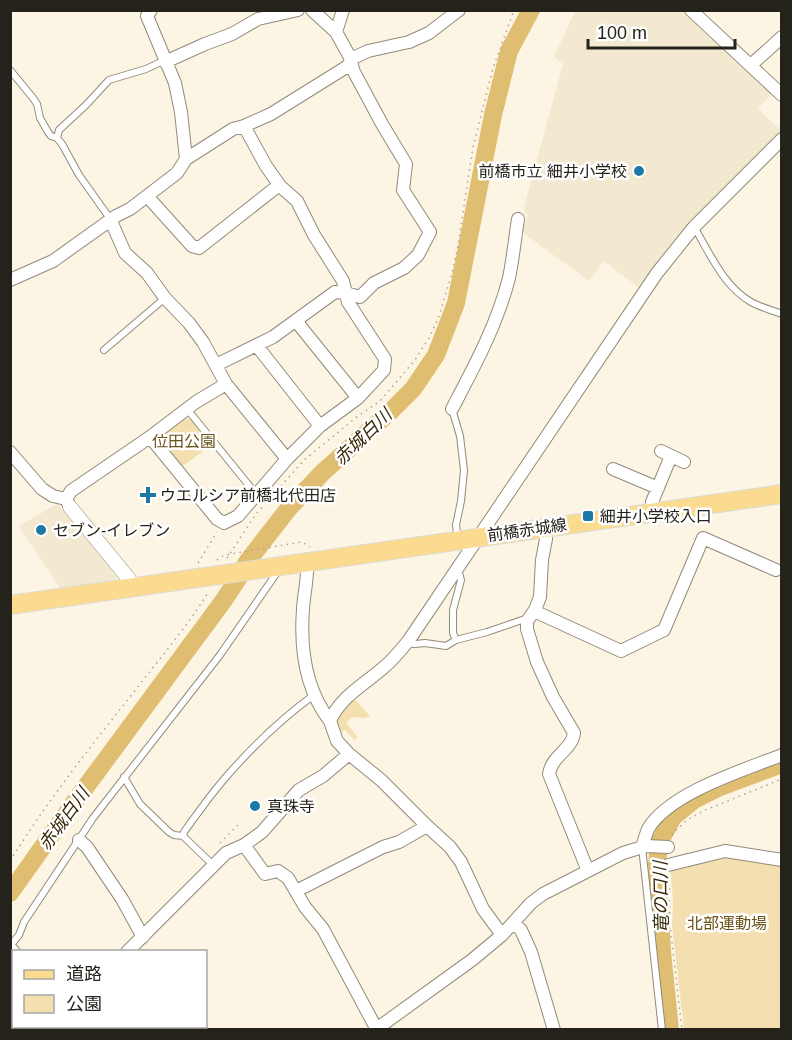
<svg xmlns="http://www.w3.org/2000/svg" width="792" height="1040" font-family="Arial,'Noto Sans JP',sans-serif">
  <style>
    .built { fill: #f3e8d0 }
    .green { fill: #f4dfb1 }
    .lines { fill: none; stroke-linecap: round; stroke-linejoin: round }
    .river { stroke: #e0be71; stroke-width: 18 }
    .service-casing { stroke: #928a7b; stroke-width: 8 }
    .minor-casing { stroke: #928a7b; stroke-width: 14 }
    .tertiary-casing { stroke: #928a7b; stroke-width: 15 }
    .primary-casing { stroke: #dcdcdb; stroke-width: 20 }
    .path { stroke: #aba598; stroke-width: 1.5; stroke-dasharray: 1.5 4.5; stroke-linecap: butt }
    .service { stroke: #fff; stroke-width: 6 }
    .minor { stroke: #fff; stroke-width: 12 }
    .tertiary { stroke: #fff; stroke-width: 14 }
    .primary { stroke: #fadb8f; stroke-width: 18 }
    .poi-dot { fill: #1c79a6; stroke: #fff; stroke-width: 2 }
    .labels { text-anchor: middle; dominant-baseline: central; stroke-width: 5; stroke-linejoin: round; paint-order: stroke }
    .poi-label { font-size: 16px; fill: #25221c; stroke: #fff; text-anchor: start }
    .park-label { font-size: 16px; fill: #6a5318; stroke: #fff }
    .street-label { font-size: 16px; fill: #25221c; stroke: #fff }
    .water-label { font-size: 18px; font-style: italic; fill: #382a07; stroke: #fff }
  </style>
  <rect width="100%" height="100%" fill="#fdf5e4"/>
  <path class="built" d="M 575,11 L 683,11 L 773,92 L 758,109 L 781,130 L 781,135 L 642,290 L 604,261 L 589,281 L 522,232 L 528,214 L 525,213 L 524,207 L 563,64 L 554,57 Z
    M 57,504 L 59,505 L 67,516 L 71,517 L 117,578 L 115,582 L 62,591 L 19,526 Z"/>
  <path class="green" d="M 184,418 L 191,419 L 212,445 L 180,468 L 160,443 L 160,435 Z
    M 352,696 L 370,716 L 365,718 L 354,717 L 346,722 L 357,737 L 355,741 L 345,730 L 337,734 L 336,719 Z
    M 724,853 L 781,862 L 781,1029 L 684,1029 L 672,926 L 673,900 L 670,866 Z"/>
  <g class="lines">
    <path class="river" d="M 10,893 L 79,796 L 224,600 L 239,577 L 247,562 L 289,508 L 322,473 L 392,410 L 413,389 L 436,355 L 456,303 L 493,115 L 509,51 L 531,10
      M 670,1030 L 662,952 L 657,865 L 659,843 L 673,817 L 694,800 L 720,787 L 782,764"/>
    <defs>
      <path id="service" d="M 10,70 L 33,98 L 37,104 L 40,118 L 48,132 L 51,136 L 57,138 L 62,144 L 79,175 L 111,220
        M 57,138 L 59,130 L 87,104 L 109,80 L 146,69 L 165,60
        M 694,227 C 710,253 723,286 751,302 C 760,307 771,310 782,314
        M 104,350 L 165,298
        M 187,409 L 256,494
        M 452,409 L 460,436 L 464,470 L 461,501 L 456,525 L 458,540
        M 456,640 L 453,633 L 453,610 L 461,580 L 458,569
        M 408,643 L 415,644 L 425,643 L 446,646 L 456,640 L 487,632 L 522,620 L 528,619
        M 124,777 L 140,804 L 169,832 L 174,835 L 183,836 L 214,866
        M 183,836 L 184,832 C 197,814 211,794 226,777 C 252,747 281,719 314,695
        M 642,847 L 662,1030
        M 10,946 L 19,935 L 24,922 L 93,818 L 220,655 L 276,574 L 277,570
        M 33,1030 L 35,1026"/>
      <path id="minor" d="M 151,10 L 147,16 L 175,83 L 181,112 L 186,159
        M 691,10 L 782,95
        M 336,32 L 343,10
        M 165,62 L 205,44 L 232,34 L 258,19 L 298,10
        M 751,65 L 782,37
        M 244,126 L 266,166 L 280,186 L 297,201 L 314,235 L 343,281 L 348,302 L 385,359 L 384,370 L 358,398 L 320,426 L 287,459
        M 147,196 L 192,246 L 199,248 L 274,189 L 280,186
        M 111,221 L 125,253 L 147,273 L 165,298 L 189,323 L 203,342 L 226,384 L 287,459 L 238,516 L 224,523 L 217,519 L 150,437
        M 10,280 L 53,261 L 116,216 L 130,209 L 177,173 L 186,159 L 233,129 L 244,126 L 271,114 L 348,66 L 351,59 L 368,51 L 409,42 L 429,33 L 459,10
        M 297,320 L 300,326 L 358,398
        M 257,346 L 320,426
        M 216,365 L 273,337 L 335,292 L 346,293 L 360,297 L 374,283 L 404,268 L 418,255 L 430,232 L 403,190 L 406,164 L 382,124 L 353,70 L 351,59 L 336,32 L 312,10
        M 452,409 C 474,367 497,325 509,278 C 513,259 515,238 518,219
        M 661,451 L 684,462
        M 10,452 L 42,489 L 53,496 L 66,499
        M 613,469 L 658,488
        M 70,507 L 66,499 L 71,491 L 150,437 L 196,402 L 226,384
        M 654,512 L 652,502 L 671,456
        M 545,528 L 546,539 L 542,560 L 540,597 L 535,610 L 527,621 L 527,629 L 537,662 L 553,697 L 574,733 C 572,750 552,755 549,774 L 588,871
        M 307,562 C 308,580 304,592 303,609 C 300,649 305,689 330,721
        M 534,611 L 621,651 L 664,630 L 703,538 L 776,570
        M 79,840 L 87,847 L 122,899 L 143,937
        M 244,845 L 265,874 L 278,871 L 288,878 L 305,907 L 323,929 L 376,1028
        M 642,847 C 644,841 646,834 648,829 C 669,793 744,770 782,755
        M 668,865 L 725,851 L 782,860
        M 296,891 L 383,847 L 399,842 L 427,826
        M 513,923 L 521,930 L 531,952 L 554,1030
        M 502,935 L 483,909 L 461,862 L 450,847 L 427,826 L 381,780 L 349,754 L 337,741 L 330,721 C 340,697 365,684 383,668 C 393,660 401,650 409,640 L 657,273 L 694,227 L 782,139
        M 10,948 L 14,952
        M 127,952 L 226,853 L 244,845 L 262,832 L 299,790 L 323,776 L 349,754
        M 148,1026 L 158,1030
        M 375,1030 L 472,960 L 502,935 L 531,903 L 543,894 L 623,853 L 646,846 L 668,847"/>
      <path id="tertiary" d="M 70,507 L 129,579 L 132,588"/>
      <path id="primary" d="M 10,605 L 782,494"/>
    </defs>
    <use href="#service" class="service-casing"/>
    <use href="#minor" class="minor-casing"/>
    <use href="#tertiary" class="tertiary-casing"/>
    <use href="#primary" class="primary-casing"/>
    <path class="path" d="M 227,558 L 256,514 L 304,460 L 358,416 L 380,401 L 415,360 L 429,338 L 438,319 L 452,273 L 458,246 L 473,147 L 493,68 L 514,10
      M 217,560 L 223,556 L 230,554 L 302,542 L 310,547
      M 198,563 L 217,532
      M 672,835 L 673,833 L 686,821 L 703,811 L 782,779
      M 220,843 L 241,822
      M 10,861 C 49,798 95,741 141,683 C 164,653 189,624 209,591
      M 669,876 L 670,925 L 682,1030"/>
    <use href="#service" class="service"/>
    <use href="#minor" class="minor"/>
    <use href="#tertiary" class="tertiary"/>
    <use href="#primary" class="primary"/>
  </g>
  <g class="poi-dot">
    <circle cx="639" cy="171" r="6"/>
    <path d="M145 486h6v6h6v6h-6v6h-6v-6h-6v-6h6z"/>
    <rect x="582" y="510" width="12" height="12" rx="3"/>
    <circle cx="41" cy="530" r="6"/>
    <circle cx="255" cy="806" r="6"/>
  </g>
  <g class="labels">
    <g class="poi-label">
      <text x="627" y="171" text-anchor="end">前橋市立 細井小学校</text>
      <text x="160" y="495">ウエルシア前橋北代田店</text>
      <text x="600" y="516">細井小学校入口</text>
      <text x="53" y="530">セブン-イレブン</text>
      <text x="267" y="806">真珠寺</text>
    </g>
    <g class="park-label">
      <text x="184" y="441">位田公園</text>
      <text x="727" y="923">北部運動場</text>
    </g>
    <g class="street-label">
      <text transform="translate(527 530) rotate(-8)">前橋赤城線</text>
    </g>
    <g class="water-label">
      <text transform="translate(363 437) rotate(-44)">赤城白川</text>
      <text transform="translate(64 819) rotate(-54)">赤城白川</text>
      <text transform="translate(661 897) rotate(-91)">竜の口川</text>
    </g>
  </g>
  <rect width="792" height="1040" fill="none" stroke="#25221c" stroke-width="24"/>
  <rect x="12" y="950" width="195" height="78" fill="#ffffff" stroke="#a8a7a4" stroke-width="1.5"/>
  <rect x="24" y="970" width="30" height="9" fill="#fadb8f" stroke="#a8a7a4" stroke-width="1.5"/>
  <text x="66" y="980" font-size="18" fill="#25221c">道路</text>
  <rect x="24" y="995" width="30" height="18" fill="#f4dfb1" stroke="#a8a7a4" stroke-width="1.5"/>
  <text x="66" y="1010" font-size="18" fill="#25221c">公園</text>
  <path d="M588 39v9h147v-9" fill="none" stroke="#25221c" stroke-width="3"/>
  <text x="597" y="39" font-size="18" fill="#25221c" stroke="#ffffff" stroke-width="4.5" paint-order="stroke">100 m</text>
</svg>
